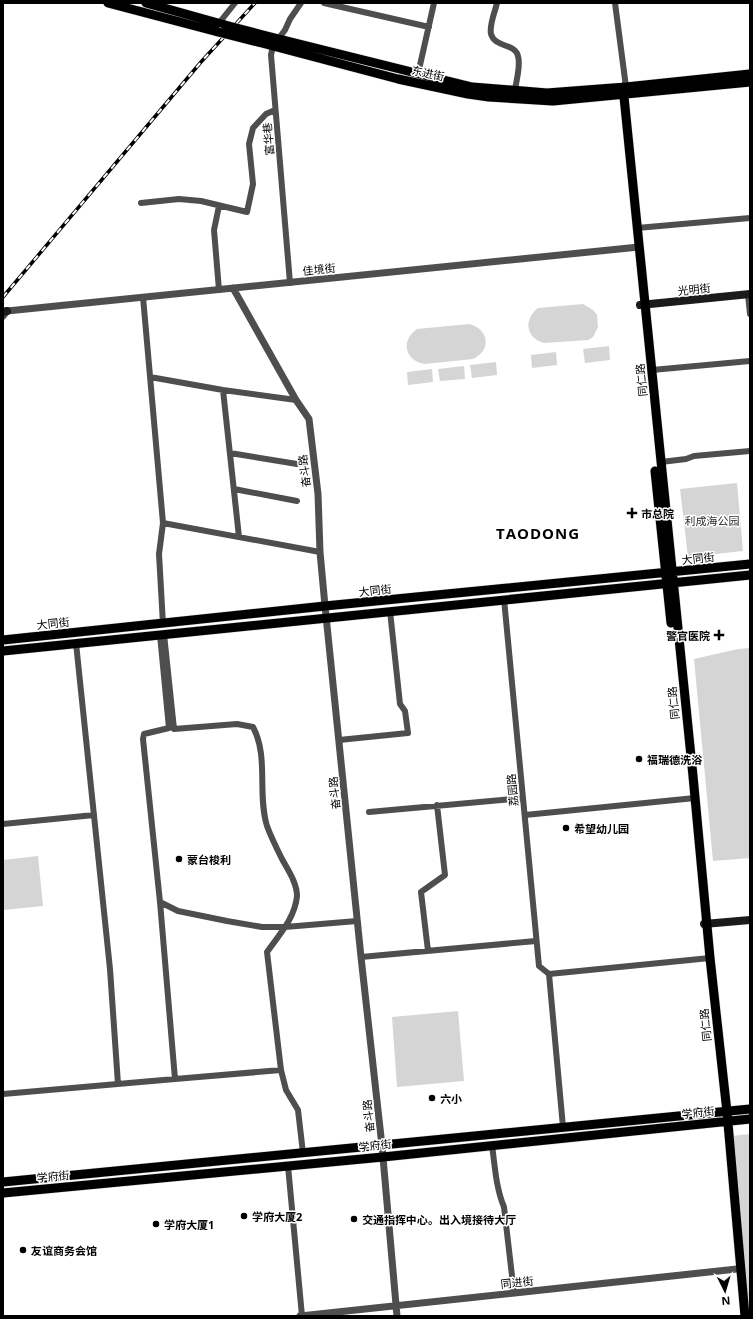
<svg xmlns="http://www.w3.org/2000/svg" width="753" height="1319" font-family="'Open Sans','Noto Sans SC',sans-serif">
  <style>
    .green { fill: #d5d5d5 }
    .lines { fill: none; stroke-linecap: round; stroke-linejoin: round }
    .primary-casing { stroke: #dbdbdb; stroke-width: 10 }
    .minor { stroke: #4e4e4e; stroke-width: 6 }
    .tertiary { stroke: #4e4e4e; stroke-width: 7 }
    .secondary { stroke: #1b1b1b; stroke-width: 8 }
    .primary { stroke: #000; stroke-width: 9 }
    .rail-casing { stroke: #000; stroke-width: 3.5 }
    .rail { stroke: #fff; stroke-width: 2; stroke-dasharray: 6; stroke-linecap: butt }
    .primary-bridge-casing { stroke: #dbdbdb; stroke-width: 10; stroke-linecap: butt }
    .primary-bridge { stroke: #000; stroke-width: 9 }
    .poi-dot { fill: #000; stroke: #fff; stroke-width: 1.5 }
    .labels { text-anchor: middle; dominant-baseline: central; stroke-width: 3; stroke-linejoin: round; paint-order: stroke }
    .street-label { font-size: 11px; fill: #000; stroke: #fff }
    .poi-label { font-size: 11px; font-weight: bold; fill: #000; stroke: #fff; text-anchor: start }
    .park-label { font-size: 11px; fill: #2c2c2c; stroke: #fff }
    .district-label { font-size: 15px; font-weight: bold; letter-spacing: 1px; fill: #000; stroke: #fff }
  </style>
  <rect width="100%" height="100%" fill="#fff"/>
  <path class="green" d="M 583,304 L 593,310 L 597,315 L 598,327 L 593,337 L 588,340 L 544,343 C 526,338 523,320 538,308 Z
    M 469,324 C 489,329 492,350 473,359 L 425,364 C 405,361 400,341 417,329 Z
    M 609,346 L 610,360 L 585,363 L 583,349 Z
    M 556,352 L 557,365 L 532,368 L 531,355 Z
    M 496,362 L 497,375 L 472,378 L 470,365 Z
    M 464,366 L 465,379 L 440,381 L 438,369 Z
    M 432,369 L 433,382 L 408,385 L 407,372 Z
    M 737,483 L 743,551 L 688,557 L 680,489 Z
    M 750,648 L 750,858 L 713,861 L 694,659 L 738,649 Z
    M 38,856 L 43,906 L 3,910 L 3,860 Z
    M 458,1011 L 464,1081 L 397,1087 L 392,1017 Z
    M 750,1134 L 750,1316 L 748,1316 L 732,1136 Z"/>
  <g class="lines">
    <defs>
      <path id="primary" d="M 108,3 L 218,32
        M 146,3 L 225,25
        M 263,35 L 472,87 L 547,93 L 626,87 L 750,74
        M 258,42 L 398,79 L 468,94 L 489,97 L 553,101 L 750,82
        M 623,87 L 693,776 L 710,958 L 727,1112 L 745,1316
        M 655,471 L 671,623
        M 3,640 L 325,606 L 750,564
        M 3,651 L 750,575
        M 3,1182 L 750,1109
        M 3,1193 L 383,1157 L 750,1119"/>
    </defs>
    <use href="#primary" class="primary-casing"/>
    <path class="minor" d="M 324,3 L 429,27
      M 497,3 C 495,12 489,25 491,34 C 495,48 515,43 518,56 C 521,67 516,80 515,91
      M 615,3 L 626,87
      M 219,23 L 235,3
      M 418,74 L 434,3
      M 141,203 L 179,199 L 201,201 L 247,212 L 253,184 L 249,144 L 253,128 L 266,114 L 275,110
      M 637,228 L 750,218
      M 290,283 L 271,55 L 273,46 L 285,30 L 290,19 L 301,3
      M 219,290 L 214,230 L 219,206
      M 748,295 L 750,314
      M 143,297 L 163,523 L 159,554 L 163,624
      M 652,370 L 750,361
      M 150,377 L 223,390 L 296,400
      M 223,390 L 239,537
      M 230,453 L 297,464
      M 661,462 L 686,459 L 694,456 L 750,451
      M 234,489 L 297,501
      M 163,523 L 320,552
      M 504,599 L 539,966 L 549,974
      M 164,634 L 174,729 L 237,724 L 253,727 C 269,757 257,793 267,826 C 271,837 277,849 282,859 C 288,870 297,883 297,896 C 295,918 279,935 267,952 L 281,1070 L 286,1090 L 298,1110 L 303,1153
      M 160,635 L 169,728 L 144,734 L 143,739 L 160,902 L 175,1079 L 281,1070
      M 76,643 L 110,969 L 118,1084
      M 339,740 L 408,733 L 405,711 L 400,704 L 390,611
      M 369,812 L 523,798
      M 525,815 L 695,798
      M 3,824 L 94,815
      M 160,902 L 178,911 L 227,921 L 262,927 L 285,927 L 357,921
      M 428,951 L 421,892 L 445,875 L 437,805
      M 361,957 L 536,941
      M 549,974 L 710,958
      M 549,974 L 563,1127
      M 3,1094 L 175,1079
      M 492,1145 C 495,1167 496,1188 504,1207 L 514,1293
      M 288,1166 L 302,1316"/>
    <path class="tertiary" d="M 233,288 L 296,400 L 309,419 L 318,494 L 320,552 L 325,606 L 361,957 L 382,1146 L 397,1316
      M 3,316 L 7,311 L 639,247
      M 300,1316 L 737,1269"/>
    <path class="secondary" d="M 640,305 L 750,294
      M 3,312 L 7,311
      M 704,924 L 750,920"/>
    <use href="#primary" class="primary"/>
    <defs>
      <path id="rail" d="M 3,297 L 201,62 L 255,3"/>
    </defs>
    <use href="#rail" class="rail-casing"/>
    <use href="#rail" class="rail"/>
    <defs>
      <path id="primary-bridge" d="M 225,25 L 263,35
        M 218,32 L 258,42"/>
    </defs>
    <use href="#primary-bridge" class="primary-bridge-casing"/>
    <use href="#primary-bridge" class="primary-bridge"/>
  </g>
  <g class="poi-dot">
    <path d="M630 507h4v4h4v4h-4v4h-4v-4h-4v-4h4z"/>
    <path d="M717 629h4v4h4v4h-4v4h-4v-4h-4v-4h4z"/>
    <circle cx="639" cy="759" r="4"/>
    <circle cx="566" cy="828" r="4"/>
    <circle cx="179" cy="859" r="4"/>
    <circle cx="432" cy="1098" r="4"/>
    <circle cx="244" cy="1216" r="4"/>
    <circle cx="354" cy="1219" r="4"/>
    <circle cx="156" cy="1224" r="4"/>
    <circle cx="23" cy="1250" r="4"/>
  </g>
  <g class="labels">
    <g class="street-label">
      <text transform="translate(428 73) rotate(12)">东进街</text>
      <text transform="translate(268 139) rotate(-95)">富华巷</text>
      <text transform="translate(319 269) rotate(-6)">佳境街</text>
      <text transform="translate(694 289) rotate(-6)">光明街</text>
      <text transform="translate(641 380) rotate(-96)">同仁路</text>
      <text transform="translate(304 471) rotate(-97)">奋斗路</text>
      <text transform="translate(698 558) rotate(-6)">大同街</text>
      <text transform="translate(375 590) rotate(-6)">大同街</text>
      <text transform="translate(53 623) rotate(-6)">大同街</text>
      <text transform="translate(673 703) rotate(-96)">同仁路</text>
      <text transform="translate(512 790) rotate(-95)">荔园路</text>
      <text transform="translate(334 793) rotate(-96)">奋斗路</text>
      <text transform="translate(705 1025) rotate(-96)">同仁路</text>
      <text transform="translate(698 1112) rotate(-6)">学府街</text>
      <text transform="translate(368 1116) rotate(-96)">奋斗路</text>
      <text transform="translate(375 1145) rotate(-6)">学府街</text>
      <text transform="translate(53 1176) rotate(-5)">学府街</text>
      <text transform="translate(517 1282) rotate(-6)">同进街</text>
    </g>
    <g class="poi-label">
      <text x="641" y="513">市总院</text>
      <text x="710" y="635" text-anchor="end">警官医院</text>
      <text x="647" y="759">福瑞德洗浴</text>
      <text x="574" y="828">希望幼儿园</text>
      <text x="187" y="859">蒙台梭利</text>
      <text x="440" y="1098">六小</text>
      <text x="252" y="1216">学府大厦2</text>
      <text x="362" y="1219">交通指挥中心。出入境接待大厅</text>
      <text x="164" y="1224">学府大厦1</text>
      <text x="31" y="1250">友谊商务会馆</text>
    </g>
    <g class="park-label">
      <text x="712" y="520">利成海公园</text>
    </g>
    <g class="district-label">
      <text x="538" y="533">TAODONG</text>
    </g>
  </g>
  <rect width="753" height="1319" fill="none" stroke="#000000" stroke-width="8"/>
  <g transform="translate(725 1291) rotate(175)" stroke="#ffffff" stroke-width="3" paint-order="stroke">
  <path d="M0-3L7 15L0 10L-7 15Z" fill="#000000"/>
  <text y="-6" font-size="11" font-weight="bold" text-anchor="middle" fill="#000000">N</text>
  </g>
</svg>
